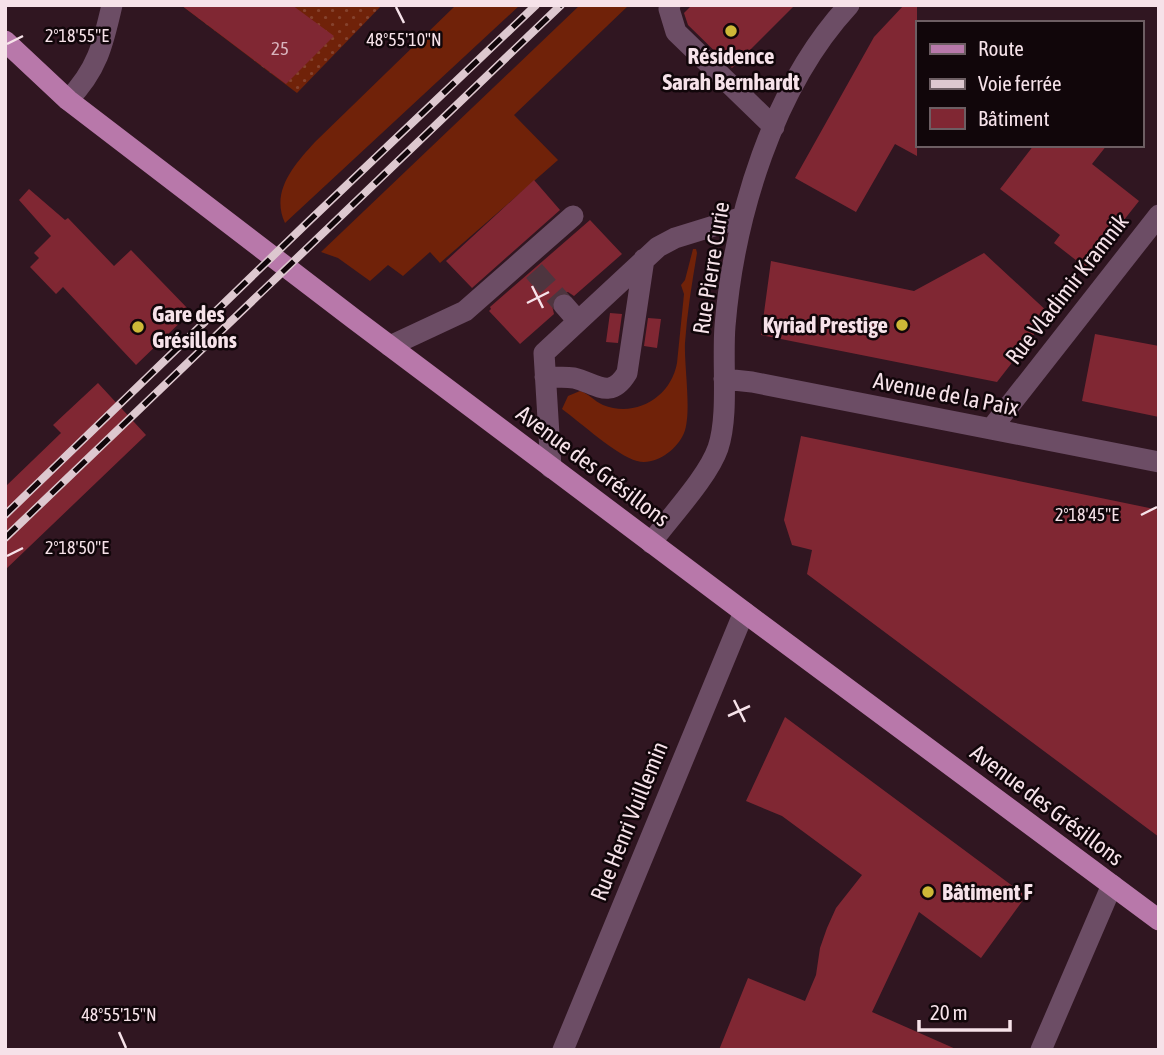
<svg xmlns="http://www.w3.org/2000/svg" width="1164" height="1055" font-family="'Asap Condensed',sans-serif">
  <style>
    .grass { fill: #702209 }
    .garden { fill: url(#garden-dots) }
    .building { fill: #802733 }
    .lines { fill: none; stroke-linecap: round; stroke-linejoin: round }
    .minor-tunnel { stroke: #4e353f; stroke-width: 21; stroke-dasharray: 21 10; stroke-linecap: butt }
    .minor { stroke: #6c4d65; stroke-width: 21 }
    .major { stroke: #b878aa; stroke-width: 21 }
    .rail-casing { stroke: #ddc8cf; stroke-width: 8 }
    .rail { stroke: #11060a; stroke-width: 5; stroke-dasharray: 16; stroke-linecap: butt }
    .ticks { fill: none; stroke: #f6e2e9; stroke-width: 2.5 }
    .poi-dot { fill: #ceb837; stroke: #11060a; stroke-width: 2.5 }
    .labels { text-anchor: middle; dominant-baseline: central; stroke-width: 5; stroke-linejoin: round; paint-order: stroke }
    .number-label { font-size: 19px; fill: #d8b3bc }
    .poi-label { font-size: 23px; font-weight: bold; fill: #f6e2e9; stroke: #11060a; text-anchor: start }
    .street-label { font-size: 23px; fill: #f6e2e9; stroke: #11060a }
    .ticks-label { font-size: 18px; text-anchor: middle; fill: #f6e2e9; stroke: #11060a; stroke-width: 5; stroke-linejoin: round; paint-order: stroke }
  </style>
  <defs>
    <pattern id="garden-dots" width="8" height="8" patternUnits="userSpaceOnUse" patternTransform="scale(1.75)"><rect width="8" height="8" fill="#702209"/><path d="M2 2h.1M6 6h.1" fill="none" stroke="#85422d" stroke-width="1.8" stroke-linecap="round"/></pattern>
  </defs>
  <rect width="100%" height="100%" fill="#301621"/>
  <path class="grass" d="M 456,5 L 520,5 L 285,223 C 270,191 295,164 315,142 Z
    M 580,5 L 629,5 L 514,115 L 558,160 L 440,263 L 430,252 L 403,276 L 388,265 L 370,281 L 338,258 L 321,252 Z
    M 693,249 L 696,249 L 697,253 C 692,283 687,313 685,343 C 684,367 692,413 684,433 C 677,450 655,466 637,461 C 617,456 580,422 562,409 L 568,396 L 580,391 C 588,393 594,401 603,405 C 636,418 671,397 677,363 L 684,294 L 681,285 L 685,280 Z"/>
  <path class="garden" d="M 181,5 L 382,5 L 297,93 Z"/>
  <path class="building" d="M 181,5 L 292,5 L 334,36 L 286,84 Z
    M 692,5 L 795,5 L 732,68 L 688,25 L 684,13 Z
    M 904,5 L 917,5 L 917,156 L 895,144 L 856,212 L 795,178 L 874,37 Z
    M 1034,145 L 1107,145 L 1092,164 L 1139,201 L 1086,268 L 1054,243 L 1060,235 L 1000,189 Z
    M 534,180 L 560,210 L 472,288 L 446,261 Z
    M 29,189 L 65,220 L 68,218 L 114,266 L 131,250 L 191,312 L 136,365 L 63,287 L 56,294 L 30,267 L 39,258 L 34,253 L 51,236 L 19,200 Z
    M 590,220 L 622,254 L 574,296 L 568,292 L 556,295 L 551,301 L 554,314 L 520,344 L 489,311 L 491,309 L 490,307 Z
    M 984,253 L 1050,314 L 997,382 L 761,335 L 771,261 L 914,291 Z
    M 610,313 L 622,314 L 618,343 L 606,342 Z
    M 648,318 L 661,319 L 657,348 L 644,346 Z
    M 1095,334 L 1159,346 L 1159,417 L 1082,401 Z
    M 98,383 L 146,435 L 5,570 L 5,487 L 61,433 L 53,425 Z
    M 801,436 L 1159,510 L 1159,837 L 807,574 L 812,550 L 792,545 L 784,520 Z
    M 785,717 L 1026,896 L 981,958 L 919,912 L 872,1012 L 958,1050 L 719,1050 L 748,978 L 805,1001 L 816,975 L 820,948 L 827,928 L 836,908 L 862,875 L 782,816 L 746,801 Z"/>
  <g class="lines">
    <path class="minor-tunnel" d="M 534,271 L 564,305"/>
    <path class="minor" d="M 670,5 L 669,9 L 676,32 L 774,127
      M 68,100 C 97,70 103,45 112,5
      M 564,305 L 578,321
      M 390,346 L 465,311 L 573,216
      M 545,377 C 555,377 564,377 574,378 C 596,383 610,401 627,373 L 644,259
      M 724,379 L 752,382 L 1159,462
      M 991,429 L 1159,215
      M 551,468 L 544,353 L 658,247 L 675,238 L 743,217
      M 651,543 C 670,517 708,477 718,448 C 729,415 722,363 725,326 C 734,217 773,87 849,5
      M 563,1050 L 744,612
      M 1041,1050 L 1112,885"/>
    <path class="major" d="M 5,41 L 68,100 L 354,319 L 744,612 L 1159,920"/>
    <defs>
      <path id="rail" d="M 5,515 L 307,223 L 536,5
        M 5,538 L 561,5"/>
    </defs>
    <use href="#rail" class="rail-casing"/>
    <use href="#rail" class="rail"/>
  </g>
  <path class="ticks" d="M 396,7 L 404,23M 7,44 L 23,36M 532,286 L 543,308M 527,303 L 549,292M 1141,515 L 1157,507M 7,556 L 23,548M 734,700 L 745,722M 728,716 L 750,706M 119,1032 L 126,1048"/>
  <g class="poi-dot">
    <circle cx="731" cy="31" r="7"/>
    <circle cx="902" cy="325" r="7"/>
    <circle cx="138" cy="327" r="7"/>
    <circle cx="928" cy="892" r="7"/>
  </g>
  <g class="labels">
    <g class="number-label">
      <text x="280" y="48">25</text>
    </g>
    <g class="poi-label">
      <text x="731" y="56" text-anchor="middle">Résidence<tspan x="731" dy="26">Sarah Bernhardt</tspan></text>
      <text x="152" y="314">Gare des<tspan x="152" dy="26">Grésillons</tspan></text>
      <text x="888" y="325" text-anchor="end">Kyriad Prestige</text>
      <text x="942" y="892">Bâtiment F</text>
    </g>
    <g class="street-label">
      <text transform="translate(711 268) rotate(-81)">Rue Pierre Curie</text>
      <text transform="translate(1067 289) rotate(-52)">Rue Vladimir Kramnik</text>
      <text transform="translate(946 394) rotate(11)">Avenue de la Paix</text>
      <text transform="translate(593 466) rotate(37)">Avenue des Grésillons</text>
      <text transform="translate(1047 805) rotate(37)">Avenue des Grésillons</text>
      <text transform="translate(629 821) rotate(-68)">Rue Henri Vuillemin</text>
    </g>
  </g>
  <g class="ticks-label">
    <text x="77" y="42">2°18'55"E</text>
    <text x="404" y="46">48°55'10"N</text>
    <text x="1087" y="521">2°18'45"E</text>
    <text x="77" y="554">2°18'50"E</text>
    <text x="119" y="1021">48°55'15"N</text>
  </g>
  <rect width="1164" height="1055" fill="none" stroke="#f6e2e9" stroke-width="14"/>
  <rect x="916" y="21" width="228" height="126" fill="#11060a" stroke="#6d5e63" stroke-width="2"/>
  <rect x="930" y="44" width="35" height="10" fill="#b878aa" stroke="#6d5e63" stroke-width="2"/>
  <text x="978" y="56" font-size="21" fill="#f6e2e9">Route</text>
  <rect x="930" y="79" width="35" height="10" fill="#ddc8cf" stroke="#6d5e63" stroke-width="2"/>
  <text x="978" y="91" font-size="21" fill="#f6e2e9">Voie ferrée</text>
  <rect x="930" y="108" width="35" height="21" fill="#802733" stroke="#6d5e63" stroke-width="2"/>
  <text x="978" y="126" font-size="21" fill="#f6e2e9">Bâtiment</text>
  <path d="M919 1020v10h91v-10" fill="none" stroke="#f6e2e9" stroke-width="3.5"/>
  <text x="930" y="1020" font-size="21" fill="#f6e2e9" stroke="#11060a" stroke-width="5" paint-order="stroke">20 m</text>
</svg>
